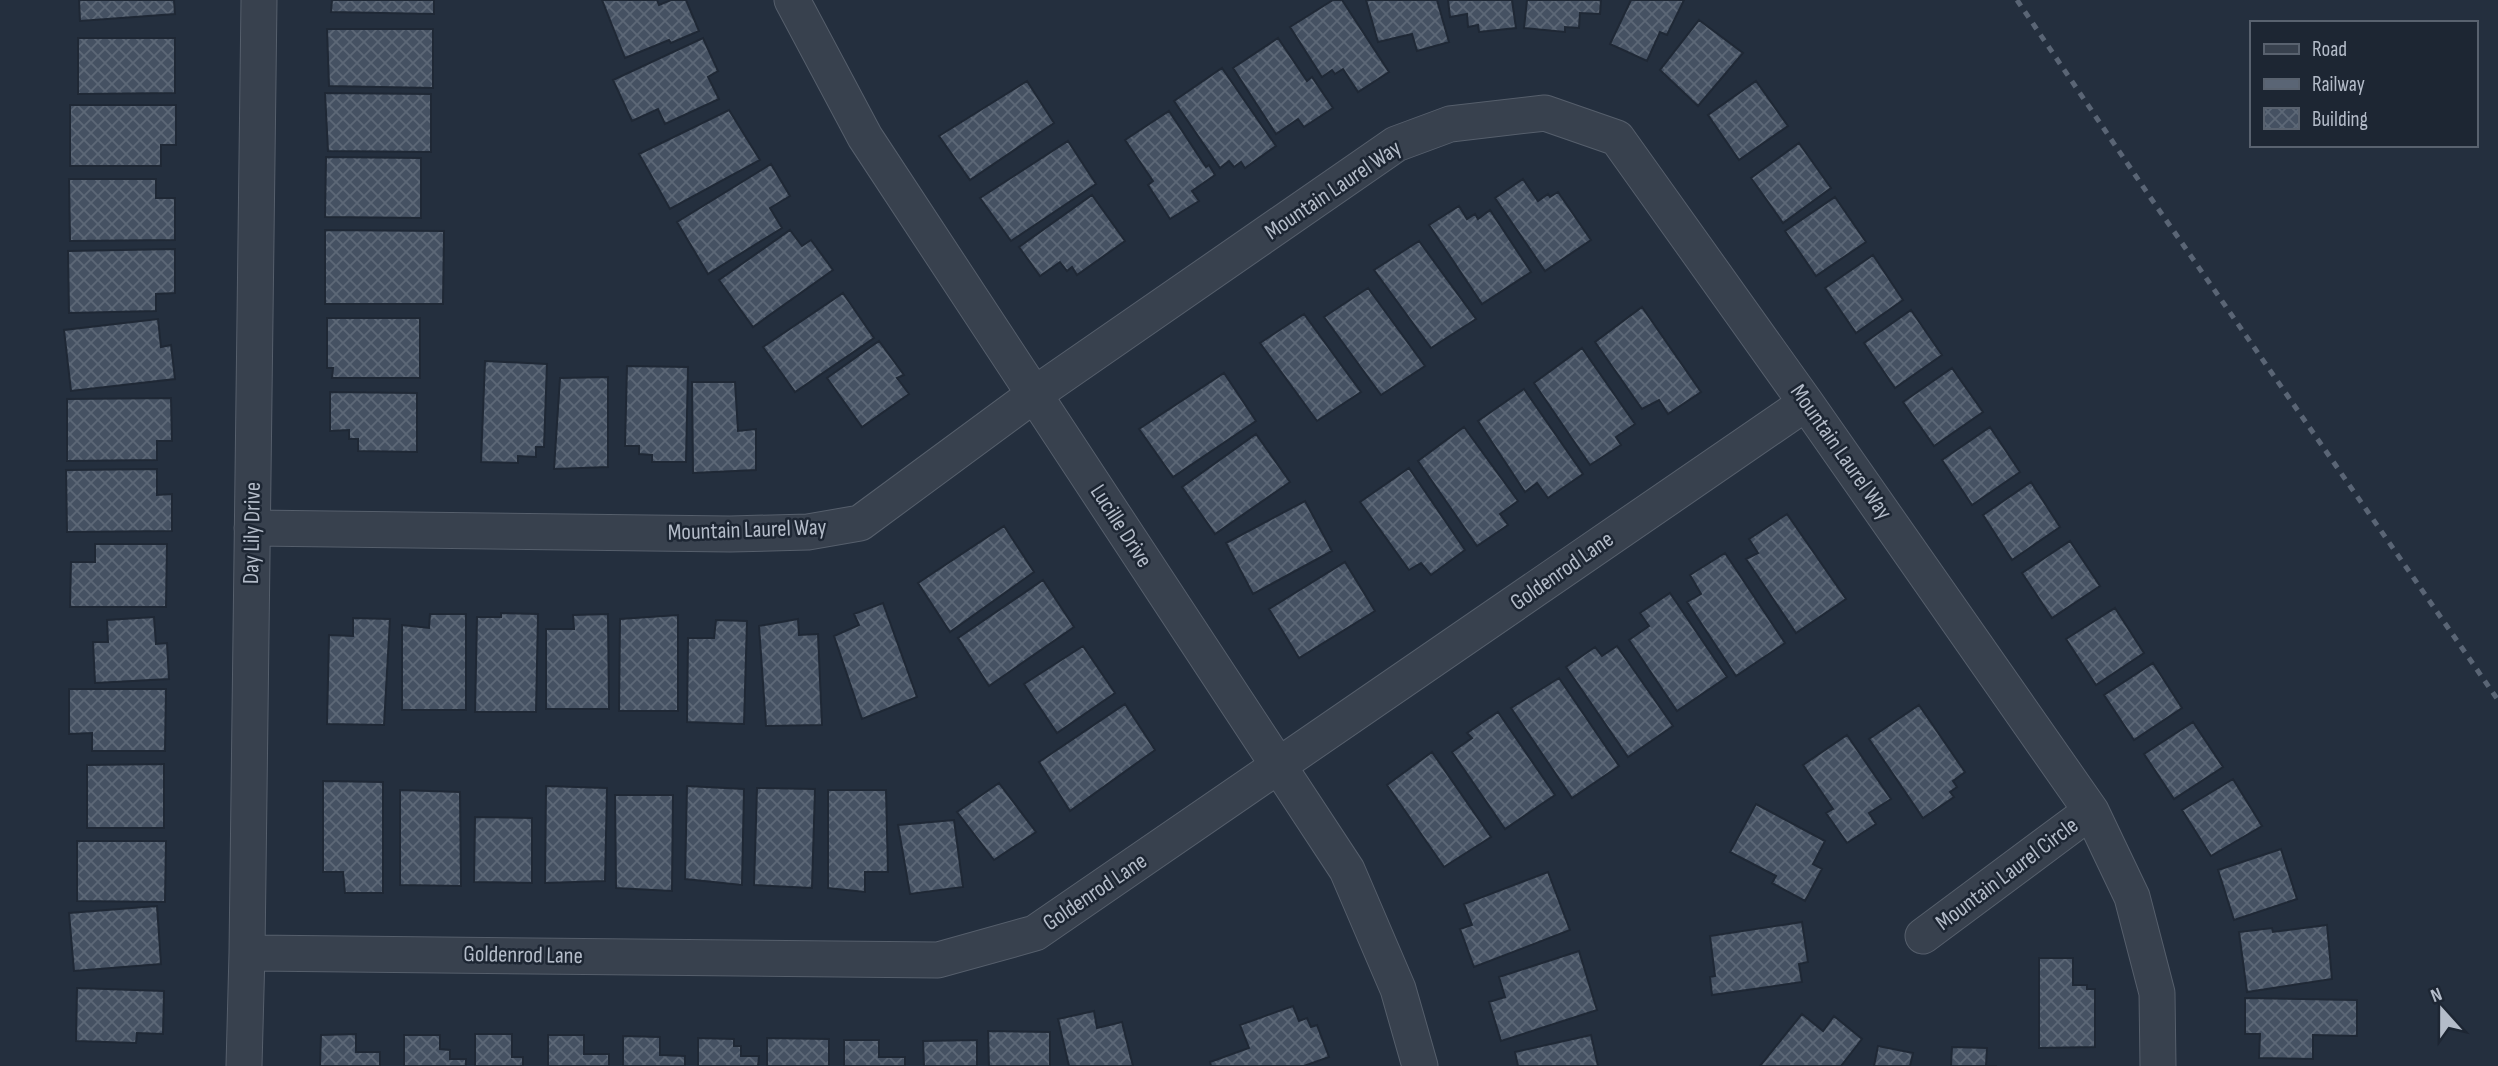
<svg xmlns="http://www.w3.org/2000/svg" width="2498" height="1066" font-family="'Sofia Sans Condensed',sans-serif">
  <style>
    .building { fill: url(#building-cross-hatch); stroke: #1f2835; stroke-width: 2 }
    .lines { fill: none; stroke-linecap: round; stroke-linejoin: round }
    .minor-casing { stroke: #565f6c; stroke-width: 37 }
    .minor { stroke: #38414e; stroke-width: 35 }
    .rail { stroke: #5a6575; stroke-width: 5; stroke-dasharray: 7 7; stroke-linecap: butt }
    .labels { text-anchor: middle; dominant-baseline: central; stroke-width: 5; stroke-linejoin: round; paint-order: stroke }
    .street-label { font-size: 23px; fill: #b4bcc9; stroke: #1d2633 }
  </style>
  <defs>
    <pattern id="building-cross-hatch" width="8" height="8" patternUnits="userSpaceOnUse" patternTransform="scale(1.75)"><rect width="8" height="8" fill="#455162"/><path d="M0 0l8 8M0 8l8-8" fill="none" stroke="#5d6877"/></pattern>
  </defs>
  <rect width="100%" height="100%" fill="#242f3e"/>
  <path class="building" d="M 79,0 L 174,0 L 175,14 L 80,21 Z
    M 332,0 L 434,0 L 434,14 L 331,12 Z
    M 602,0 L 657,0 L 659,5 L 671,0 L 686,0 L 699,31 L 671,43 L 669,40 L 625,58 Z
    M 1333,0 L 1342,0 L 1389,72 L 1358,92 L 1343,69 L 1335,74 L 1332,70 L 1322,77 L 1290,27 Z
    M 1366,0 L 1437,0 L 1449,42 L 1417,51 L 1412,34 L 1378,42 Z
    M 1448,0 L 1512,0 L 1516,28 L 1479,32 L 1478,25 L 1468,27 L 1467,14 L 1450,17 Z
    M 1527,0 L 1601,0 L 1600,14 L 1580,13 L 1579,28 L 1565,27 L 1565,32 L 1524,28 Z
    M 1631,0 L 1684,0 L 1667,35 L 1660,32 L 1647,61 L 1610,44 Z
    M 1699,20 L 1743,53 L 1698,106 L 1660,70 Z
    M 327,29 L 433,29 L 433,88 L 329,86 Z
    M 78,38 L 175,38 L 175,93 L 78,94 Z
    M 703,38 L 718,71 L 708,77 L 719,99 L 665,124 L 658,109 L 632,121 L 613,80 Z
    M 1278,38 L 1307,81 L 1312,77 L 1333,108 L 1304,127 L 1298,119 L 1276,134 L 1233,68 Z
    M 1222,68 L 1276,146 L 1245,168 L 1241,162 L 1234,167 L 1229,161 L 1220,168 L 1174,101 Z
    M 1027,81 L 1054,123 L 970,180 L 939,136 Z
    M 1756,81 L 1788,126 L 1739,160 L 1708,115 Z
    M 325,93 L 431,94 L 431,152 L 328,151 Z
    M 70,105 L 176,105 L 176,145 L 161,145 L 161,166 L 70,166 Z
    M 729,110 L 760,160 L 670,209 L 639,154 Z
    M 1169,111 L 1206,167 L 1209,165 L 1215,175 L 1192,191 L 1199,201 L 1170,219 L 1148,185 L 1153,181 L 1125,140 Z
    M 1068,141 L 1096,184 L 1011,241 L 980,198 Z
    M 1799,143 L 1831,188 L 1783,223 L 1751,178 Z
    M 326,157 L 421,158 L 421,218 L 325,217 Z
    M 771,164 L 790,196 L 770,208 L 782,228 L 708,274 L 677,222 Z
    M 69,179 L 156,179 L 156,198 L 175,198 L 175,240 L 70,241 Z
    M 1523,179 L 1538,201 L 1548,194 L 1550,197 L 1558,192 L 1591,240 L 1545,271 L 1495,198 Z
    M 1092,195 L 1125,241 L 1077,275 L 1072,267 L 1067,271 L 1060,262 L 1040,276 L 1019,247 Z
    M 1835,197 L 1866,242 L 1816,276 L 1785,231 Z
    M 1459,206 L 1467,219 L 1475,214 L 1478,219 L 1490,210 L 1531,272 L 1482,304 L 1429,225 Z
    M 325,230 L 444,231 L 443,304 L 325,304 Z
    M 790,230 L 802,246 L 811,240 L 833,270 L 753,327 L 719,280 Z
    M 1419,241 L 1476,319 L 1431,348 L 1374,270 Z
    M 175,249 L 175,293 L 156,294 L 156,311 L 69,313 L 68,251 Z
    M 1873,255 L 1903,300 L 1856,333 L 1825,288 Z
    M 1368,288 L 1425,366 L 1381,395 L 1324,317 Z
    M 843,293 L 874,338 L 795,392 L 763,347 Z
    M 1642,307 L 1701,392 L 1668,414 L 1659,400 L 1642,409 L 1595,342 Z
    M 1911,310 L 1942,355 L 1895,388 L 1864,343 Z
    M 1304,314 L 1361,392 L 1317,421 L 1260,343 Z
    M 327,318 L 420,318 L 420,378 L 332,378 L 333,368 L 327,368 Z
    M 158,319 L 161,347 L 171,345 L 175,379 L 71,391 L 64,330 Z
    M 879,341 L 904,375 L 897,378 L 909,394 L 862,427 L 827,378 Z
    M 1582,348 L 1635,424 L 1616,437 L 1621,445 L 1590,465 L 1534,383 Z
    M 485,361 L 547,364 L 544,447 L 536,447 L 536,457 L 518,456 L 518,463 L 481,462 Z
    M 627,366 L 688,367 L 686,462 L 652,462 L 652,455 L 639,454 L 639,446 L 625,446 Z
    M 1952,368 L 1983,412 L 1934,446 L 1903,402 Z
    M 1224,373 L 1256,421 L 1173,477 L 1139,429 Z
    M 608,377 L 608,467 L 554,469 L 560,378 Z
    M 692,382 L 735,382 L 738,431 L 756,429 L 756,470 L 693,473 Z
    M 1524,389 L 1583,474 L 1548,498 L 1537,483 L 1525,492 L 1478,421 Z
    M 330,392 L 417,393 L 417,452 L 358,451 L 358,439 L 349,439 L 349,430 L 330,431 Z
    M 171,398 L 172,441 L 157,441 L 157,460 L 67,461 L 67,399 Z
    M 1464,427 L 1518,501 L 1500,514 L 1508,525 L 1477,546 L 1418,461 Z
    M 1990,427 L 2020,472 L 1972,505 L 1942,460 Z
    M 1256,434 L 1290,482 L 1215,534 L 1182,487 Z
    M 1409,468 L 1465,550 L 1431,575 L 1421,563 L 1409,570 L 1360,502 Z
    M 157,469 L 157,495 L 172,494 L 172,531 L 67,532 L 66,470 Z
    M 2031,482 L 2060,527 L 2012,560 L 1983,515 Z
    M 1305,501 L 1332,551 L 1253,594 L 1226,543 Z
    M 1787,514 L 1846,599 L 1796,633 L 1746,559 L 1758,553 L 1749,539 Z
    M 1004,526 L 1034,572 L 950,632 L 918,583 Z
    M 2070,541 L 2100,586 L 2052,618 L 2022,573 Z
    M 95,544 L 167,544 L 166,607 L 70,607 L 71,562 L 95,562 Z
    M 1725,553 L 1785,643 L 1736,676 L 1687,602 L 1701,594 L 1690,575 Z
    M 1345,562 L 1375,611 L 1299,658 L 1269,609 Z
    M 1043,580 L 1074,627 L 989,686 L 958,638 Z
    M 1670,593 L 1727,677 L 1677,711 L 1629,640 L 1649,626 L 1640,613 Z
    M 883,603 L 917,697 L 862,719 L 834,636 L 859,625 L 854,614 Z
    M 2115,608 L 2144,653 L 2096,685 L 2066,639 Z
    M 501,613 L 538,614 L 536,712 L 475,712 L 477,617 L 501,617 Z
    M 430,614 L 466,614 L 466,710 L 402,710 L 402,625 L 429,628 Z
    M 608,614 L 609,709 L 546,709 L 546,629 L 574,629 L 573,615 Z
    M 678,615 L 678,711 L 619,711 L 620,619 Z
    M 154,617 L 156,644 L 167,643 L 169,679 L 95,683 L 93,642 L 108,642 L 107,620 Z
    M 353,618 L 390,619 L 384,725 L 327,724 L 329,635 L 353,636 Z
    M 798,619 L 799,635 L 818,634 L 822,725 L 766,726 L 759,626 Z
    M 716,620 L 747,621 L 744,724 L 687,722 L 688,638 L 714,638 Z
    M 1083,646 L 1115,693 L 1057,733 L 1024,684 Z
    M 1617,646 L 1673,726 L 1628,757 L 1566,667 L 1595,647 L 1602,656 Z
    M 2153,663 L 2182,708 L 2134,740 L 2104,695 Z
    M 1559,678 L 1619,766 L 1572,798 L 1511,708 Z
    M 69,689 L 166,689 L 165,751 L 92,751 L 92,733 L 69,734 Z
    M 1125,704 L 1155,750 L 1070,811 L 1039,762 Z
    M 1919,705 L 1965,772 L 1953,781 L 1957,787 L 1950,792 L 1954,797 L 1923,818 L 1869,739 Z
    M 1498,712 L 1555,795 L 1505,829 L 1452,752 L 1472,738 L 1467,733 Z
    M 2193,722 L 2223,767 L 2174,799 L 2144,754 Z
    M 1847,735 L 1891,799 L 1869,813 L 1876,824 L 1847,843 L 1826,813 L 1833,809 L 1803,765 Z
    M 1432,752 L 1491,837 L 1444,867 L 1387,785 Z
    M 164,764 L 164,828 L 87,828 L 87,765 Z
    M 2233,779 L 2262,826 L 2211,856 L 2182,810 Z
    M 323,781 L 383,782 L 383,893 L 345,893 L 343,872 L 323,872 Z
    M 999,783 L 1036,832 L 994,860 L 957,812 Z
    M 546,786 L 607,788 L 605,881 L 545,883 Z
    M 687,786 L 744,789 L 742,885 L 685,879 Z
    M 757,788 L 815,789 L 812,888 L 754,885 Z
    M 400,790 L 460,792 L 461,886 L 400,885 Z
    M 828,790 L 886,790 L 888,872 L 865,872 L 865,892 L 828,888 Z
    M 615,795 L 673,795 L 672,891 L 616,888 Z
    M 1756,804 L 1825,841 L 1813,864 L 1822,869 L 1805,901 L 1772,883 L 1776,876 L 1730,852 Z
    M 475,817 L 532,818 L 532,883 L 474,882 Z
    M 954,820 L 963,887 L 910,894 L 898,825 Z
    M 77,841 L 166,841 L 165,902 L 77,901 Z
    M 2281,849 L 2297,899 L 2234,920 L 2218,870 Z
    M 1548,872 L 1570,930 L 1474,967 L 1460,929 L 1472,925 L 1464,904 Z
    M 157,906 L 161,964 L 74,971 L 69,913 Z
    M 1802,922 L 1808,962 L 1799,964 L 1802,982 L 1712,995 L 1710,977 L 1715,976 L 1710,936 Z
    M 2327,925 L 2332,979 L 2247,992 L 2239,932 L 2272,928 L 2273,932 Z
    M 1579,951 L 1597,1010 L 1501,1041 L 1489,1002 L 1505,997 L 1499,977 Z
    M 2039,958 L 2073,958 L 2073,985 L 2087,985 L 2087,989 L 2095,989 L 2095,1047 L 2039,1048 Z
    M 77,988 L 164,991 L 163,1034 L 137,1033 L 136,1043 L 76,1041 Z
    M 2245,998 L 2357,1000 L 2357,1036 L 2313,1035 L 2313,1059 L 2259,1058 L 2260,1034 L 2245,1034 Z
    M 1293,1006 L 1299,1021 L 1307,1018 L 1311,1027 L 1317,1025 L 1329,1057 L 1304,1066 L 1211,1066 L 1210,1062 L 1249,1048 L 1240,1025 Z
    M 1094,1011 L 1097,1028 L 1122,1022 L 1133,1066 L 1069,1066 L 1058,1019 Z
    M 1802,1014 L 1823,1031 L 1834,1016 L 1862,1039 L 1841,1066 L 1760,1066 Z
    M 988,1031 L 1050,1032 L 1050,1066 L 989,1066 Z
    M 356,1034 L 356,1052 L 380,1052 L 380,1066 L 320,1066 L 321,1035 Z
    M 475,1034 L 512,1034 L 512,1057 L 523,1057 L 523,1066 L 475,1066 Z
    M 404,1035 L 440,1035 L 440,1049 L 450,1050 L 450,1059 L 466,1059 L 466,1066 L 404,1066 Z
    M 548,1035 L 584,1035 L 584,1054 L 609,1054 L 609,1066 L 548,1066 Z
    M 1591,1035 L 1598,1066 L 1518,1066 L 1515,1052 Z
    M 623,1036 L 660,1037 L 660,1055 L 685,1056 L 685,1066 L 623,1066 Z
    M 698,1038 L 734,1039 L 734,1046 L 741,1046 L 741,1056 L 759,1056 L 758,1066 L 698,1066 Z
    M 767,1038 L 829,1039 L 829,1066 L 767,1066 Z
    M 844,1040 L 879,1040 L 879,1057 L 905,1057 L 905,1066 L 844,1066 Z
    M 977,1040 L 977,1066 L 924,1066 L 923,1041 Z
    M 1878,1046 L 1913,1053 L 1910,1066 L 1874,1066 Z
    M 1952,1047 L 1987,1048 L 1986,1066 L 1997,1066 L 1951,1066 Z"/>
  <g class="lines">
    <defs>
      <path id="minor" d="M 792,0 L 865,137 L 1347,870 L 1398,989 L 1420,1066
        M 252,528 L 730,534 L 808,532 L 860,523 L 1035,394 L 1396,144 L 1450,124 L 1545,113 L 1617,138 L 1806,403 L 2091,811 L 2132,897 L 2157,993 L 2158,1066
        M 1923,936 L 2091,811
        M 247,953 L 938,960 L 1035,933 L 1806,403
        M 244,1066 L 247,953 L 259,0"/>
    </defs>
    <use href="#minor" class="minor-casing"/>
    <use href="#minor" class="minor"/>
    <path class="rail" d="M 2017,0 L 2148,194 L 2498,700"/>
  </g>
  <g class="labels">
    <g class="street-label">
      <text transform="translate(1333 190) rotate(-34)">Mountain Laurel Way</text>
      <text transform="translate(1841 452) rotate(55)">Mountain Laurel Way</text>
      <text transform="translate(1121 526) rotate(57)">Lucille Drive</text>
      <text transform="translate(747 530) rotate(-2)">Mountain Laurel Way</text>
      <text transform="translate(252 533) rotate(-89)">Day Lily Drive</text>
      <text transform="translate(1562 571) rotate(-35)">Goldenrod Lane</text>
      <text transform="translate(2007 874) rotate(-37)">Mountain Laurel Circle</text>
      <text transform="translate(1095 892) rotate(-34)">Goldenrod Lane</text>
      <text transform="translate(523 955) rotate(1)">Goldenrod Lane</text>
    </g>
  </g>
  <rect x="2250" y="21" width="228" height="126" fill="#1d2633" stroke="#59626f" stroke-width="2"/>
  <rect x="2264" y="44" width="35" height="10" fill="#38414e" stroke="#59626f" stroke-width="2"/>
  <text x="2312" y="56" font-size="21" fill="#b4bcc9">Road</text>
  <rect x="2264" y="79" width="35" height="10" fill="#5a6575" stroke="#59626f" stroke-width="2"/>
  <text x="2312" y="91" font-size="21" fill="#b4bcc9">Railway</text>
  <rect x="2264" y="108" width="35" height="21" fill="url(#building-cross-hatch)" stroke="#59626f" stroke-width="2"/>
  <text x="2312" y="126" font-size="21" fill="#b4bcc9">Building</text>
  <g transform="translate(2442 1010) rotate(339)" stroke="#1d2633" stroke-width="5" paint-order="stroke">
  <path d="M0-5L12 26L0 18L-12 26Z" fill="#b4bcc9"/>
  <text y="-10" font-size="19" font-weight="bold" text-anchor="middle" fill="#b4bcc9">N</text>
  </g>
</svg>
